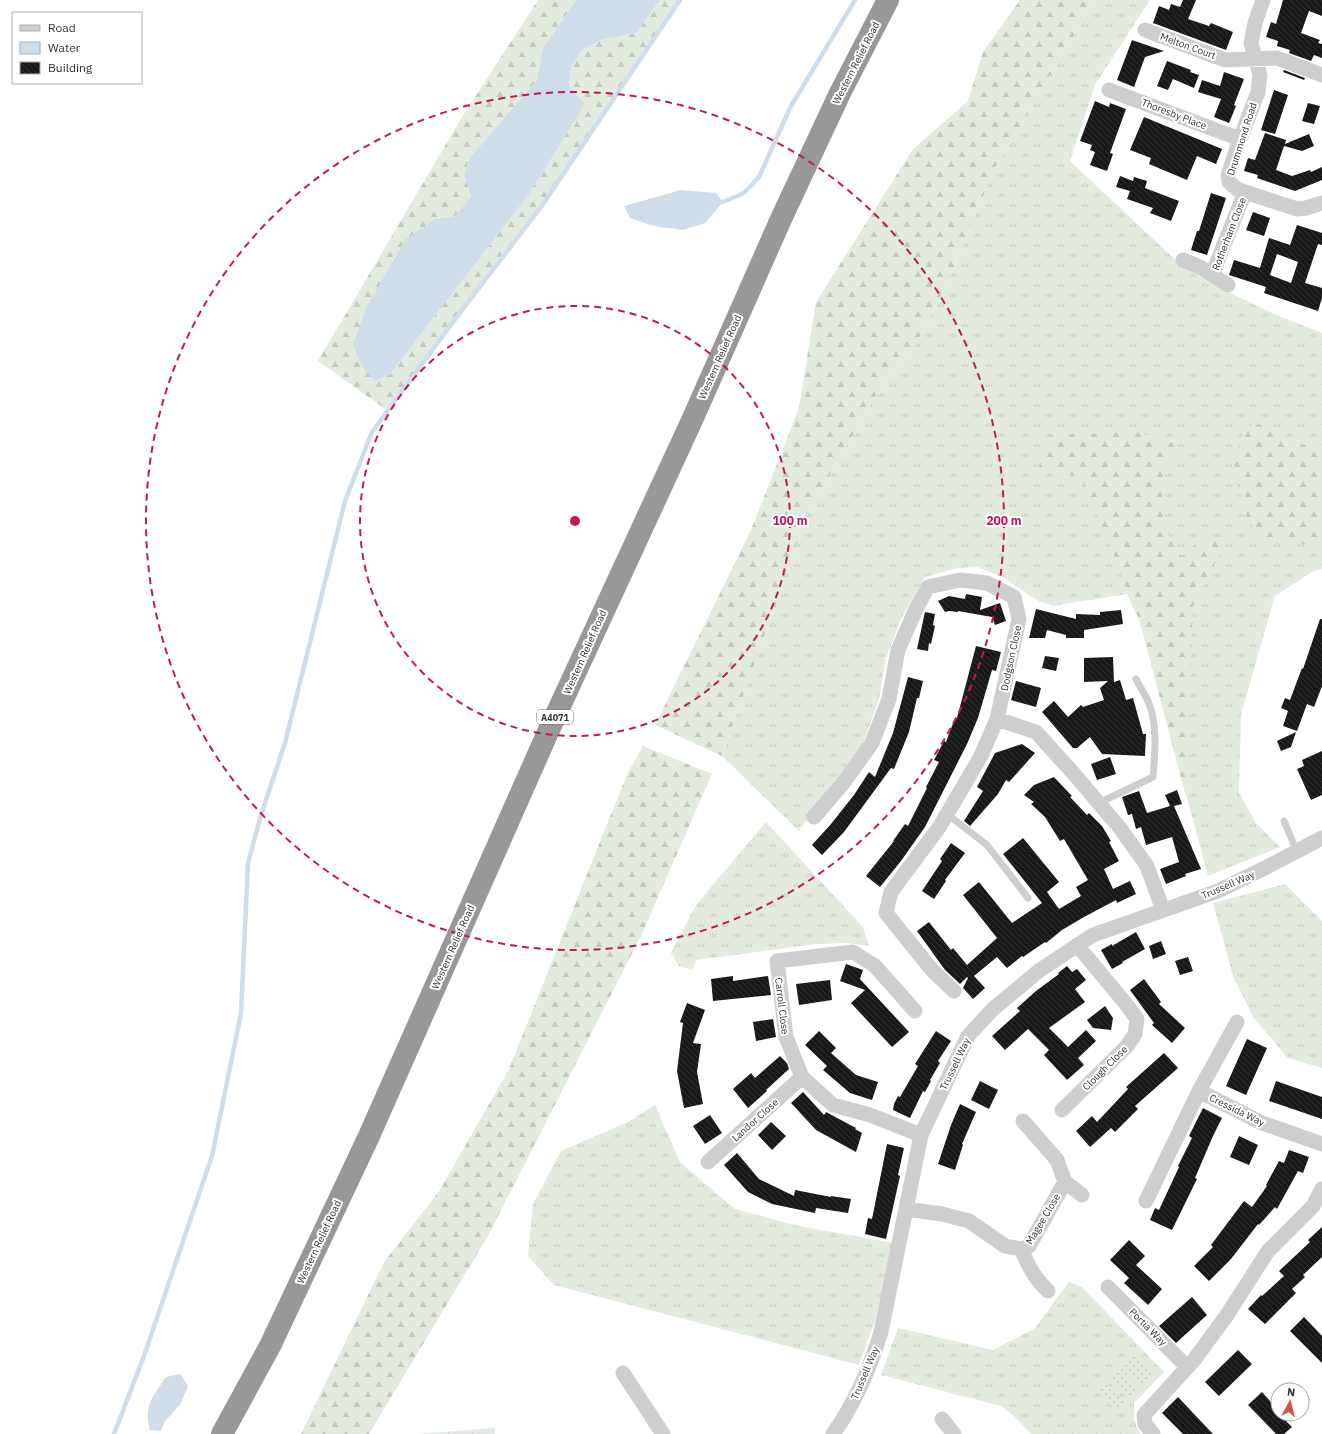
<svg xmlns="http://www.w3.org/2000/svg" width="1322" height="1434" font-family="'IBM Plex Sans',sans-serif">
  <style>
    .grass { fill: url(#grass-tufts) }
    .forest { fill: url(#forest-firs) }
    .garden { fill: url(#garden-dots) }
    .water { fill: #cfdcea }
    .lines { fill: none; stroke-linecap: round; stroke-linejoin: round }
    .stream { stroke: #cfdcea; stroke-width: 4.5 }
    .building { fill: url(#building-back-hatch); fill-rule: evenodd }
    .lane { stroke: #cecece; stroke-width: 7 }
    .street { stroke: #cecece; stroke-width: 15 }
    .highway { stroke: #989898; stroke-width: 22 }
    .ring { fill: none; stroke: #c2185b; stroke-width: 2; stroke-dasharray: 7 5 }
    .labels { text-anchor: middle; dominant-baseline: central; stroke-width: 4; stroke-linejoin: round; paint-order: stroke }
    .shield { fill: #fff; stroke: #6f6f6f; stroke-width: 1 }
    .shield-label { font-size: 9px; font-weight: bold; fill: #313131 }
    .street-label { font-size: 10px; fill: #313131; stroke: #fff }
    .centre { fill: #c2185b; stroke: #fff; stroke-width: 2 }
    .ring-label { font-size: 12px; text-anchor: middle; font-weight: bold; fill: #c2185b; stroke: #fff; stroke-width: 4; stroke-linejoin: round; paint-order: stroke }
  </style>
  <defs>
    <pattern id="grass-tufts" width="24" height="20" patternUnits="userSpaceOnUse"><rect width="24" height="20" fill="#e3eade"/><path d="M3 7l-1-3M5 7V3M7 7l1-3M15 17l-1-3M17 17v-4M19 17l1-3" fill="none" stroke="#c3c9bf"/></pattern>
    <pattern id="forest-firs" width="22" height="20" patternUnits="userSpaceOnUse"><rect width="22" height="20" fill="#e3eade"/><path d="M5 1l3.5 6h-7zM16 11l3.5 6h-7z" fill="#c3c9bf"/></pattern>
    <pattern id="garden-dots" width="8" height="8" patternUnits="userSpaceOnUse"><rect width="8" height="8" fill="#e3eade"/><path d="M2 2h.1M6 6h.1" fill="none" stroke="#c3c9bf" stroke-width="1.8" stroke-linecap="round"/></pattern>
    <pattern id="building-back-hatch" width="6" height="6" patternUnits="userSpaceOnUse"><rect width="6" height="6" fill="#181818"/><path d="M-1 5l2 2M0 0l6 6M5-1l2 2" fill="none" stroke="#313131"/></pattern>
  </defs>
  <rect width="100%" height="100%" fill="#fff"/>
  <path class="grass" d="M 1095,0 L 1150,0 L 1095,85 L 1070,161 L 1181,265 L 1224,290 L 1274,314 L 1322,333 L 1322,569 L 1312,572 L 1275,596 L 1241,715 L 1239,793 L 1256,823 L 1280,847 L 1208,876 L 1140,622 L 1127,594 L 1053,606 L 1039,601 L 1029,595 L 1006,579 L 978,567 L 957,568 L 925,577 L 901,619 L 886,658 L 879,699 L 863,744 L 799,831 L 722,756 L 808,512 L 886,379 L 913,350 L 945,288 L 995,168 Z
    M 766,822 L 863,927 L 869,946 L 847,943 L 817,944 L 697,960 L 692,970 L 679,966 L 671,953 L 696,905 Z
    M 1285,884 L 1322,921 L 1322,1068 L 1288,1058 L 1253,1017 L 1233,976 L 1213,903 Z
    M 655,1105 L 680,1162 L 735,1209 L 794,1225 L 893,1243 L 875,1321 L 859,1365 L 554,1285 L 528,1256 L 533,1204 L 561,1151 L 628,1122 Z
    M 1069,1282 L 1082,1287 L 1164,1372 L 1134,1403 L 1134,1419 L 1140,1434 L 1031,1434 L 1015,1417 L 1001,1406 L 881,1375 L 898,1328 L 993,1350 L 1035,1328 Z
    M 495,1428 L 495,1434 L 417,1434 Z"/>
  <path class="forest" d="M 538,0 L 576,0 L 543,48 L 537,80 L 469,159 L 464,174 L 471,196 L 455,216 L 435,219 L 375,381 L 390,374 L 529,194 L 569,87 L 571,67 L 583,49 L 601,40 L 636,33 L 660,0 L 680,0 L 541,207 L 505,250 L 388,411 L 318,361 L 462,117 Z
    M 1020,0 L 1095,0 L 995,168 L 945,288 L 913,350 L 886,379 L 808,512 L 722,756 L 655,725 L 751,530 L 799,408 L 816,302 L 913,149 L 968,101 L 983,52 Z
    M 1254,422 L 1322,453 L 1322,547 L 1265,539 L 1247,520 L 1233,464 L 1242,437 Z
    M 1136,432 L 1176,444 L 1161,485 L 1165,529 L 1182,556 L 1203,538 L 1225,541 L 1209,577 L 1193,606 L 1186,797 L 1140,622 L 1127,593 L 1118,564 L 1080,476 L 1038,470 L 1050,435 Z
    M 643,746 L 712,774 L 641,936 L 488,1236 L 369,1434 L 301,1434 L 384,1262 L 440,1190 L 509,1069 L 628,772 Z"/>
  <path class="garden" d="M 1135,1354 L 1155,1373 L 1144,1385 L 1124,1365 Z
    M 1121,1368 L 1139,1388 L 1129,1399 L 1110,1380 Z
    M 1105,1383 L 1125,1402 L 1116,1410 L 1097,1391 Z"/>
  <path class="water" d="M 576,0 L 660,0 L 636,33 L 601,40 L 583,49 L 571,67 L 569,86 L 585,104 L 529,194 L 390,374 L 375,381 L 363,368 L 353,345 L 367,306 L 406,239 L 435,219 L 455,216 L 471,196 L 464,174 L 469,159 L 537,80 L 543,48 Z
    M 681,190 L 716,193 L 723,202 L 705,223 L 683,230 L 654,226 L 630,218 L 624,206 Z
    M 180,1374 L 188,1386 L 180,1405 L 165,1421 L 161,1431 L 150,1430 C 143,1405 153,1397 166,1377 Z"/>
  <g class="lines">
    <path class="stream" d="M 723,202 L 744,193 L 759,177 L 791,106 L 855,0
      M 114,1434 L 144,1356 L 212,1156 L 241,1013 L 248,863 L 261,815 L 285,743 L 345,501 L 372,432 L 456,318 L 541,207 L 680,0"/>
  </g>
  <path class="building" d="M 1183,0 L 1196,0 L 1188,19 L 1209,26 L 1211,23 L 1233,32 L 1226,50 L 1153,23 L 1159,6 L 1169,10 L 1171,4 L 1180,7 Z
    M 1283,0 L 1322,0 L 1322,16 L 1309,11 L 1301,33 L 1320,40 L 1318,43 L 1322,44 L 1322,58 L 1314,55 L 1311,61 L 1289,53 L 1290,50 L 1277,46 L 1278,41 L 1266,37 L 1271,22 L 1276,24 Z
    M 1132,40 L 1164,51 L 1145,57 L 1134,87 L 1117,80 Z
    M 1167,61 L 1191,70 L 1190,72 L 1199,75 L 1194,88 L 1173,79 L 1168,90 L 1157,86 Z
    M 1284,70 L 1305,78 L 1304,80 L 1283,72 Z
    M 1224,72 L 1244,79 L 1234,105 L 1236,106 L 1229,123 L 1214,117 L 1221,99 L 1198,92 L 1202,80 L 1220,86 Z
    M 1274,90 L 1288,95 L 1275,134 L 1261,130 Z
    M 1095,101 L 1109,107 L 1110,103 L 1126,109 L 1110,153 L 1113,154 L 1107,171 L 1090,165 L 1095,152 L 1090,150 L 1092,145 L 1080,141 Z
    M 1308,103 L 1320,106 L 1314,124 L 1302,121 Z
    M 1144,117 L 1222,149 L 1216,164 L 1197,156 L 1187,180 L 1149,164 L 1151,158 L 1130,150 Z
    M 1265,133 L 1286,140 L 1285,144 L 1309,134 L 1314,146 L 1302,151 L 1284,146 L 1276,170 L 1292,176 L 1310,170 L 1311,172 L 1322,167 L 1322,180 L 1295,191 L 1257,178 L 1258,175 L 1244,171 L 1248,158 L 1255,160 Z
    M 1120,176 L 1133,181 L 1134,177 L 1147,181 L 1145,188 L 1179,201 L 1171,221 L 1150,213 L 1153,208 L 1127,199 L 1130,191 L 1116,187 Z
    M 1211,193 L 1226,198 L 1207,255 L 1191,250 L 1197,231 L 1199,231 Z
    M 1253,212 L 1270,218 L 1264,236 L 1246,230 Z
    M 1297,225 L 1322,233 L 1322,245 L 1318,244 L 1305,283 L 1322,288 L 1322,298 L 1318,311 L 1264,293 L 1266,287 L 1229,275 L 1234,260 L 1260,268 L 1269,238 L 1290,245 ZM 1277,254 L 1298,262 L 1291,283 L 1270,275 Z
    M 966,594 L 982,597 L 980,610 L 1000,603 L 1006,621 L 995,625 L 992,617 L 958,611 L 958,612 L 949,611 L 945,612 L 938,601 L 949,596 L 965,599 Z
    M 1036,609 L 1076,619 L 1076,614 L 1100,615 L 1100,612 L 1121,610 L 1123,624 L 1084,630 L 1084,638 L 1066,638 L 1066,635 L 1047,630 L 1045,638 L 1029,638 Z
    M 925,612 L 935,614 L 933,625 L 935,626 L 931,644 L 929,643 L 928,651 L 917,649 Z
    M 1320,619 L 1322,619 L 1322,686 L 1314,707 L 1307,704 L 1297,731 L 1283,726 L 1288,711 L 1281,708 L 1285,698 L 1290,700 L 1302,668 L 1303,669 Z
    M 976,646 L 1001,652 L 996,671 L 992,670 L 978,718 L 967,744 L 925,827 L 901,861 L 880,887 L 866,876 L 894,841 L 893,841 L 905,824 L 908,826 L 927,788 L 926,787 L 939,762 L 934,760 L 944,741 L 946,742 L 955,718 L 957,718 Z
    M 1045,656 L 1059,658 L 1056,671 L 1042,668 Z
    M 1113,657 L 1114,682 L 1120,680 L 1126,700 L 1133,698 L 1143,734 L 1146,734 L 1145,756 L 1102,754 L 1090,737 L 1077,748 L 1073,748 L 1042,712 L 1054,701 L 1068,717 L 1081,705 L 1083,707 L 1104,700 L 1100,688 L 1108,681 L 1084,682 L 1084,658 Z
    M 908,677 L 923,681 L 919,698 L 917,698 L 909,732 L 894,769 L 891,768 L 844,832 L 822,855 L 812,845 L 831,824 L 854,795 L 869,772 L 875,777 L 893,733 Z
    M 1016,681 L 1041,688 L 1036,707 L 1011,700 Z
    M 1296,732 L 1291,747 L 1281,751 L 1277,741 Z
    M 1022,744 L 1035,753 L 1009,782 L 1006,780 L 998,794 L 970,826 L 964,821 L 983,791 L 977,787 L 995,753 Z
    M 1322,751 L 1322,795 L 1311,800 L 1297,769 L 1304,766 L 1302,760 Z
    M 1110,757 L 1116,774 L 1097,780 L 1091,764 Z
    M 1054,777 L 1072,796 L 1070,797 L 1087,815 L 1089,813 L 1102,826 L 1111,841 L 1109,842 L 1119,861 L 1104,869 L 1113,889 L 1130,881 L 1136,894 L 1117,903 L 1116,900 L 1084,917 L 1062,930 L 1046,943 L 1045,942 L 1023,957 L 1022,956 L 1007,968 L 997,957 L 974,976 L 985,988 L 973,999 L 963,988 L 968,978 L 967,977 L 960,984 L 945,970 L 917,931 L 929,922 L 951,950 L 953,948 L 967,965 L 997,938 L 963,895 L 979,882 L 1012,923 L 1042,903 L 1003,854 L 1023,838 L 1059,882 L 1047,892 L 1059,909 L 1081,896 L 1076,887 L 1088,880 L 1064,839 L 1060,841 L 1045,817 L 1031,804 L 1034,802 L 1024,795 L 1034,785 Z
    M 1177,790 L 1182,804 L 1174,806 L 1201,869 L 1185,874 L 1186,876 L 1166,884 L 1160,869 L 1179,862 L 1172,837 L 1146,845 L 1141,827 L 1136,829 L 1132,814 L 1128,815 L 1122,797 L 1139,791 L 1147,813 L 1170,806 L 1165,795 Z
    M 951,843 L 965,853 L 945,880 L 946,881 L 934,899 L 922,891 L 942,861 L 940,859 Z
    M 1136,932 L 1145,949 L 1122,962 L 1123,963 L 1112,969 L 1101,950 L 1112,944 L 1112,946 Z
    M 1161,941 L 1166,954 L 1153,959 L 1149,946 Z
    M 1188,957 L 1193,971 L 1180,975 L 1175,961 Z
    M 846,964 L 863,970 L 860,979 L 909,1032 L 892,1047 L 851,1003 L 865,990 L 840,981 Z
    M 1067,966 L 1072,972 L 1077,969 L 1086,980 L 1075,989 L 1085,1002 L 1049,1028 L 1068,1047 L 1086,1030 L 1096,1041 L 1078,1058 L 1084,1065 L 1067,1080 L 1044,1055 L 1049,1050 L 1028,1029 L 1005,1050 L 992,1036 L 1020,1011 L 1017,1008 L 1036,991 L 1059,974 L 1058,973 Z
    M 733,976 L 733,981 L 768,976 L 771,995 L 713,1001 L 711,979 Z
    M 1144,979 L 1161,1002 L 1159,1004 L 1185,1028 L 1172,1043 L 1152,1025 L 1154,1023 L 1130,990 Z
    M 830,980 L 832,1000 L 799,1005 L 796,984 Z
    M 687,1003 L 705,1010 L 693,1043 L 701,1044 L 697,1072 L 703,1104 L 684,1108 L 677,1071 L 683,1023 L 680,1022 Z
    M 1105,1006 L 1113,1018 L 1111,1030 L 1093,1028 L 1087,1020 Z
    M 773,1019 L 776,1037 L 756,1041 L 753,1022 Z
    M 819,1031 L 836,1048 L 831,1053 L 856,1075 L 878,1082 L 872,1100 L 850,1093 L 823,1070 L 827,1066 L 805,1045 Z
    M 936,1031 L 951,1041 L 938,1061 L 940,1063 L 930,1080 L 931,1081 L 925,1092 L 923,1091 L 910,1118 L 893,1110 L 894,1104 L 898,1096 L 900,1097 L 918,1066 L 915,1064 Z
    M 1247,1039 L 1267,1048 L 1246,1095 L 1226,1086 Z
    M 1164,1053 L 1178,1068 L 1135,1106 L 1138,1109 L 1115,1132 L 1111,1128 L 1090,1147 L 1076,1131 L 1092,1116 L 1097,1122 L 1128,1089 L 1126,1087 Z
    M 780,1056 L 787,1063 L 789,1069 L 766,1090 L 767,1091 L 748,1108 L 733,1089 L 751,1073 L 755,1078 Z
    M 980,1081 L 998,1090 L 989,1109 L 971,1100 Z
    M 1276,1081 L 1322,1097 L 1322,1119 L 1269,1101 Z
    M 803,1092 L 824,1115 L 826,1112 L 856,1128 L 855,1129 L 862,1133 L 856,1152 L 816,1130 L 791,1103 Z
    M 960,1104 L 976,1112 L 962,1144 L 963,1145 L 955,1170 L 938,1164 L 951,1125 Z
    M 1203,1108 L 1222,1118 L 1213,1136 L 1195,1178 L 1197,1179 L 1172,1230 L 1150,1220 L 1155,1208 L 1159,1210 L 1179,1167 L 1178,1166 L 1192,1138 L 1189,1136 Z
    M 710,1115 L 722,1133 L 705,1144 L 693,1126 Z
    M 771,1122 L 786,1136 L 772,1150 L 758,1135 Z
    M 1239,1136 L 1258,1145 L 1249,1165 L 1230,1157 Z
    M 887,1144 L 904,1148 L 898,1175 L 900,1176 L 886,1239 L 865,1234 L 868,1218 L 872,1219 Z
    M 1289,1150 L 1309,1157 L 1303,1173 L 1298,1171 L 1277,1209 L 1275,1207 L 1259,1225 L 1258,1224 L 1231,1259 L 1209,1281 L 1194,1266 L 1213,1247 L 1211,1245 L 1244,1201 L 1252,1207 L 1267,1186 L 1266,1185 L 1279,1161 L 1284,1163 Z
    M 737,1153 L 759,1179 L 794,1196 L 795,1190 L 831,1197 L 831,1196 L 851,1199 L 848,1213 L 816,1208 L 815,1213 L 772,1204 L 748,1192 L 724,1165 Z
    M 1322,1227 L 1322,1257 L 1303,1275 L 1305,1277 L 1292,1289 L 1296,1293 L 1265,1324 L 1248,1309 L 1261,1295 L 1262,1296 L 1284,1276 L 1279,1271 L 1310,1242 L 1308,1240 Z
    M 1129,1240 L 1145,1256 L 1136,1265 L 1162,1289 L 1148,1305 L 1124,1283 L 1129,1278 L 1110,1260 Z
    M 1192,1297 L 1207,1315 L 1176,1343 L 1159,1326 Z
    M 1304,1317 L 1322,1336 L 1322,1363 L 1290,1331 Z
    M 1238,1350 L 1252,1364 L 1219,1396 L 1205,1382 Z
    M 1262,1392 L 1278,1410 L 1278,1414 L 1291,1414 L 1285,1420 L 1292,1427 L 1284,1434 L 1276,1434 L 1248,1405 Z
    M 1178,1397 L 1194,1414 L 1213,1434 L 1183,1434 L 1162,1413 Z"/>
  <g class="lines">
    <path class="lane" d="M 1099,803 L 1153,777 C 1155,753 1158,724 1148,701 C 1144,694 1140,686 1136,679
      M 947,814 L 987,845 L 1028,898
      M 1284,821 L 1297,852"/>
    <path class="street" d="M 1263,0 L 1255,23 L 1251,43 L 1260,75 L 1258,92 L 1240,139 L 1228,175 L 1229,182 L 1237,189 L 1245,192 L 1297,209 L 1306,208 L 1322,203
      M 1145,30 L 1225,60 L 1277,58 L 1322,75
      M 1109,90 L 1240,139
      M 1183,260 L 1200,267 L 1228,285
      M 1212,275 L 1245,192
      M 997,719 L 1036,732 L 1074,774 L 1120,828 L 1147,866 L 1163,910
      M 814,817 L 844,782 L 872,743 L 889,699 L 898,650 L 916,609 L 928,587 L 960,580 L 987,583 L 1014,597 L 1019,619 L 997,719 L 981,756 L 940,826 L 891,892 L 886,913 L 932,970 L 954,991
      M 915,1011 L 875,966 L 853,952 L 777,961 L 786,1037 L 802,1077 L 833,1105 L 870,1115 L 921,1135
      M 1199,1091 L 1237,1022
      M 1062,1110 L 1127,1046 L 1135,1034 L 1137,1019 L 1126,1004 L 1077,945
      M 1023,1121 L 1057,1160 L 1065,1182 L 1082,1195
      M 708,1162 L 802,1077
      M 1146,1201 L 1199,1091 L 1262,1123 L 1322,1144
      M 906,1209 L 942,1214 L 969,1221 L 1005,1246 L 1021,1249 L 1029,1246 L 1065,1182
      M 1021,1249 C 1028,1265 1035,1279 1048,1291
      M 1108,1287 L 1187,1367
      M 623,1373 L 663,1434
      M 942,1419 L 954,1434
      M 833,1434 C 855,1403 870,1368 881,1332 L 921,1135 L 968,1036 L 993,1009 L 1040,970 L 1093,935 L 1218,891 L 1265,868 L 1322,838
      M 1153,1434 L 1145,1424 L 1144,1415 L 1194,1360 L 1227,1315 L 1268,1251 L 1313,1206 L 1322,1189"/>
    <path class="highway" d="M 222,1434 L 270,1346 L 369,1136 L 548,732 L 693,418 L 781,219 L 840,93 L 888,0"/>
  </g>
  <g class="ring">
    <circle cx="575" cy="521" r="215"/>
    <circle cx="575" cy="521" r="429"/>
  </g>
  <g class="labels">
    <rect class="shield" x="537" y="710" width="36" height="14" rx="3"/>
    <g class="shield-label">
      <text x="555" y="717">A4071</text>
    </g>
    <g class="street-label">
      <text transform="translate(1188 46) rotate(20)">Melton Court</text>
      <text transform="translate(856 63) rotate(-63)">Western Relief Road</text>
      <text transform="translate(1174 114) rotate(21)">Thoresby Place</text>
      <text transform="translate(1242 139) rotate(-72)">Drummond Road</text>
      <text transform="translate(1229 234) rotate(-69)">Rotherham Close</text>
      <text transform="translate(720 357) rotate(-66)">Western Relief Road</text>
      <text transform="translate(585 652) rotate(-66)">Western Relief Road</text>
      <text transform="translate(1011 658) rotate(-78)">Dodgson Close</text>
      <text transform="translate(1228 885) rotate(-23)">Trussell Way</text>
      <text transform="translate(453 947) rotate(-66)">Western Relief Road</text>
      <text transform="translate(782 1006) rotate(83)">Carroll Close</text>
      <text transform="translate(955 1064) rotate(-64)">Trussell Way</text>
      <text transform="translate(1105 1068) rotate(-45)">Clough Close</text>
      <text transform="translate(1237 1110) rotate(26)">Cressida Way</text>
      <text transform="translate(755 1120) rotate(-42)">Landor Close</text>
      <text transform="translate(1043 1219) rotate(-59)">Magee Close</text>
      <text transform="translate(319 1242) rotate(-65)">Western Relief Road</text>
      <text transform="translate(1148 1327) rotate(45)">Portia Way</text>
      <text transform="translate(865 1373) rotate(-67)">Trussell Way</text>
    </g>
  </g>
  <circle cx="575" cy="521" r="6" class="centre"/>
  <g class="ring-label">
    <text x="790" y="525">100 m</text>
    <text x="1004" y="525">200 m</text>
  </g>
  <rect x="12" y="12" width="130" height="72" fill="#ffffff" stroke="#adadad"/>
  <rect x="20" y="25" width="20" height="6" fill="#cecece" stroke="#adadad"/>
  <text x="48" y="32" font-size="12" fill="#313131">Road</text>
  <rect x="20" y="42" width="20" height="12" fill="#cfdcea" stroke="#adadad"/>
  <text x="48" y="52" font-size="12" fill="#313131">Water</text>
  <rect x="20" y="62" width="20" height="12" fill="url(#building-back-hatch)" stroke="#adadad"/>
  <text x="48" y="72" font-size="12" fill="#313131">Building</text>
  <g transform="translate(1290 1402) rotate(7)"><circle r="19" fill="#ffffff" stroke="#adadad"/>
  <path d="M0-3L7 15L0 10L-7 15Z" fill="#d65146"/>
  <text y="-6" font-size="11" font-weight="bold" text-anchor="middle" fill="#313131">N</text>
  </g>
</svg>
